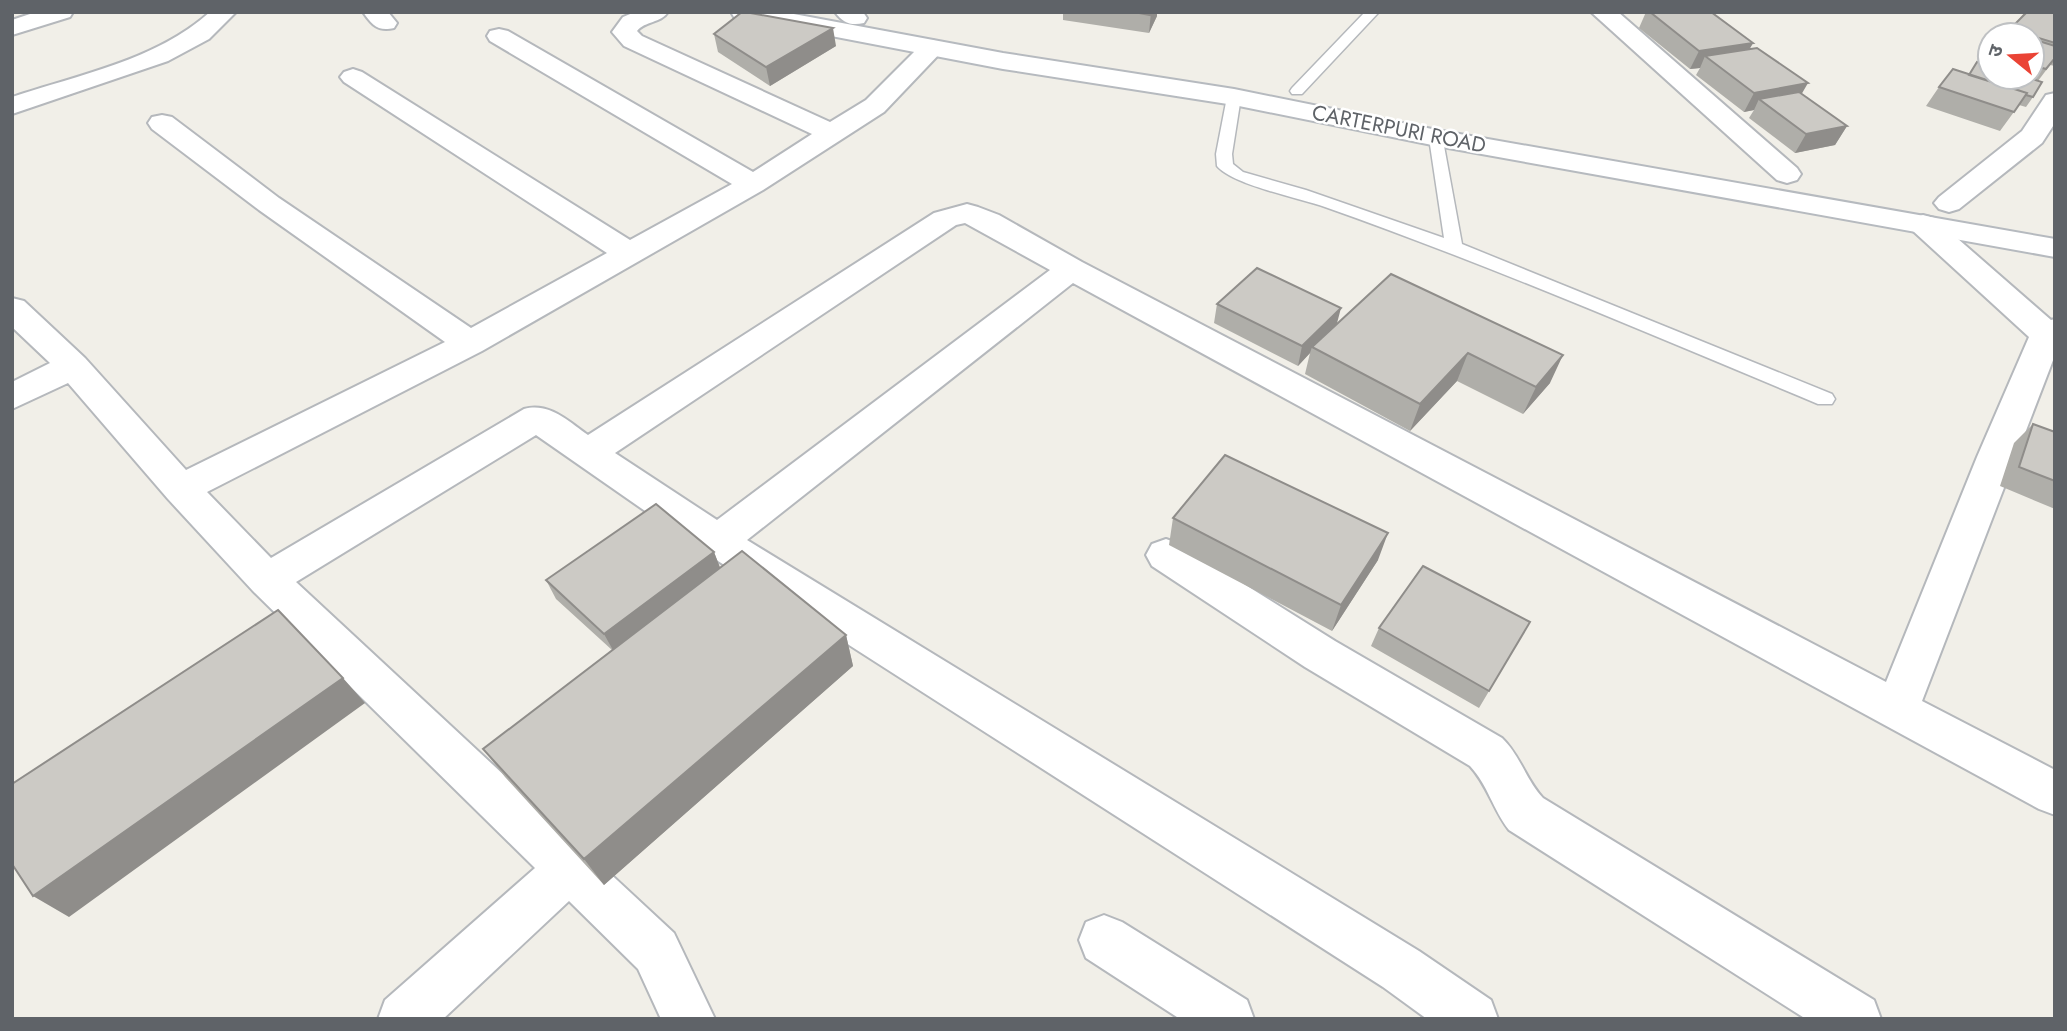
<svg xmlns="http://www.w3.org/2000/svg" width="2067" height="1031" font-family="Jost,'Noto Sans Devanagari',sans-serif">
  <style>
    .lines { fill: none; stroke-linecap: round; stroke-linejoin: round }
    .lane-casing { stroke: #b5b8bc; stroke-width: 3 }
    .street-casing { stroke: #b5b8bc; stroke-width: 4 }
    .secondary-casing { stroke: #b6babf; stroke-width: 4 }
    .lane { fill: #fff; fill-rule: evenodd }
    .street { fill: #fff; fill-rule: evenodd }
    .secondary { fill: #fff; fill-rule: evenodd }
    .wall { fill: #afaea9 }
    .shaded-wall { fill: #8f8d8a }
    .building { fill: #cccac5; stroke: #8f8d8a; stroke-width: 2 }
    .labels { text-anchor: middle; dominant-baseline: central; stroke-width: 5; stroke-linejoin: round; paint-order: stroke }
    .far-street-label { font-size: 21px; fill: #5f6368; stroke: #fff }
  </style>
  <rect width="100%" height="100%" fill="#f1efe8"/>
  <g class="lines">
    <defs>
      <path id="lane" d="M 1365,12 L 1379,12 L 1302,94 L 1292,94 L 1290,91 L 1292,88 Z
        M 1234,93 L 1241,97 L 1232,154 L 1233,164 L 1243,172 L 1306,190 L 1444,238 L 1429,138 L 1437,133 L 1442,135 L 1462,244 L 1832,394 L 1835,399 L 1832,404 L 1818,404 C 1655,336 1492,266 1325,207 C 1299,198 1233,185 1217,166 L 1216,154 L 1227,97 Z"/>
      <path id="street" d="M 36,12 L 73,12 L 70,17 L 12,35 L 12,20 Z
        M 210,12 L 236,12 L 209,39 L 168,61 L 12,114 L 12,97 C 78,75 157,60 210,12 Z
        M 363,12 L 388,12 L 397,23 L 394,28 C 378,32 372,25 363,12 Z
        M 635,12 L 668,12 C 661,23 645,21 637,31 L 642,36 L 830,122 L 866,100 L 923,43 L 932,40 L 941,43 L 945,48 L 884,112 L 763,190 L 482,351 L 207,492 L 271,558 L 524,409 C 549,402 568,421 588,435 L 934,213 L 967,204 L 978,207 L 999,215 L 1082,262 L 1886,682 L 1977,457 L 2029,337 L 1912,230 L 1908,224 L 1912,218 L 1923,215 L 1934,218 L 2051,320 L 2055,319 L 2055,355 L 1922,701 L 2055,770 L 2055,815 L 2039,809 L 1073,283 L 747,540 L 1419,951 L 1491,1000 L 1498,1019 L 1427,1019 L 1383,987 L 704,552 L 536,435 L 296,582 L 674,933 L 715,1019 L 661,1019 L 638,969 L 569,901 L 443,1019 L 378,1019 L 385,1000 L 535,868 L 253,591 L 168,499 L 68,383 L 12,409 L 12,382 L 50,363 L 12,327 L 12,298 L 24,301 L 85,358 L 186,470 L 445,342 L 259,210 L 152,129 L 148,123 L 152,117 L 162,115 L 172,117 L 279,198 L 471,328 L 607,253 L 344,82 L 340,77 L 344,72 L 353,69 L 362,72 L 630,240 L 732,184 L 490,41 L 487,36 L 490,31 L 499,29 L 508,31 L 753,172 L 812,134 L 624,46 L 612,32 L 623,17 ZM 965,223 L 1050,270 L 717,520 L 615,453 L 956,225 Z
        M 835,12 L 863,12 L 867,18 L 864,23 C 851,26 843,23 835,12 Z
        M 1591,12 L 1618,12 L 1797,168 L 1801,174 L 1797,180 L 1787,183 L 1777,180 Z
        M 2055,93 L 2055,123 L 2042,143 L 1959,209 L 1949,212 L 1939,209 L 1934,203 L 1939,197 L 2022,131 L 2046,95 Z
        M 1166,539 L 1180,544 L 1335,641 L 1502,738 C 1520,755 1526,780 1543,798 L 1874,1000 L 1881,1019 L 1806,1019 L 1509,830 C 1493,810 1488,785 1470,766 L 1305,667 L 1152,566 L 1146,555 L 1152,544 Z
        M 1104,915 L 1122,922 L 1247,1000 L 1254,1019 L 1180,1019 L 1086,958 L 1079,940 L 1086,922 Z"/>
      <path id="secondary" d="M 731,12 L 783,12 L 1003,53 L 1234,89 L 1437,130 L 2055,239 L 2055,257 L 1437,146 L 1234,105 L 1003,69 L 743,19 L 734,17 Z"/>
    </defs>
    <use href="#lane" class="lane-casing"/>
    <use href="#street" class="street-casing"/>
    <use href="#secondary" class="secondary-casing"/>
    <use href="#lane" class="lane"/>
    <use href="#street" class="street"/>
    <use href="#secondary" class="secondary"/>
  </g>
  <path class="wall" d="M 1063,12 L 1157,12 L 1157,16 L 1149,33 L 1063,20 Z
    M 1646,12 L 1711,12 L 1753,43 L 1749,49 L 1802,94 L 1847,126 L 1835,145 L 1795,153 L 1749,118 L 1754,110 L 1744,112 L 1696,75 L 1700,68 L 1690,69 L 1639,28 Z
    M 2025,12 L 2055,12 L 2055,66 L 2050,65 L 2038,81 L 2033,97 L 2026,107 L 2019,105 L 2000,131 L 1926,106 L 1939,87 L 1969,75 L 1990,45 L 1990,77 L 2032,77 L 2032,35 L 1998,35 L 2008,32 Z
    M 714,34 L 836,46 L 770,86 L 718,52 Z
    M 1391,274 L 1550,383 L 1523,414 L 1457,381 L 1410,431 L 1305,374 L 1310,353 L 1298,366 L 1214,323 L 1217,304 L 1337,324 Z
    M 2033,424 L 2055,432 L 2055,509 L 2000,486 L 2014,443 Z
    M 1173,518 L 1378,560 L 1332,631 L 1169,545 Z
    M 714,552 L 720,568 L 846,635 L 853,666 L 604,885 L 505,777 L 483,749 L 612,650 L 556,599 L 546,580 Z
    M 1530,622 L 1479,708 L 1371,646 L 1379,628 Z"/>
  <path class="shaded-wall" d="M 1151,12 L 1157,12 L 1157,16 L 1149,33 Z
    M 833,28 L 836,46 L 770,86 L 766,67 Z
    M 1753,43 L 1743,61 L 1705,56 L 1700,68 L 1690,69 L 1699,51 Z
    M 1808,83 L 1797,102 L 1759,99 L 1754,110 L 1744,112 L 1754,93 Z
    M 1847,126 L 1835,145 L 1795,153 L 1806,134 Z
    M 1341,308 L 1336,327 L 1312,347 L 1310,353 L 1298,366 L 1302,346 Z
    M 1468,353 L 1457,381 L 1410,431 L 1420,404 Z
    M 1563,355 L 1550,383 L 1523,414 L 1536,387 Z
    M 1388,533 L 1378,560 L 1332,631 L 1341,605 Z
    M 714,552 L 721,570 L 614,652 L 604,634 Z
    M 846,635 L 853,666 L 604,885 L 584,859 Z
    M 343,678 L 365,703 L 69,917 L 33,896 Z"/>
  <path class="building" d="M 742,12 L 745,12 L 833,28 L 766,67 L 714,34 Z
    M 1134,12 L 1151,12 L 1150,15 Z
    M 1650,12 L 1711,12 L 1753,43 L 1699,51 Z
    M 2027,12 L 2055,12 L 2055,43 L 2032,36 L 2032,35 L 2029,35 L 2010,29 Z
    M 2002,30 L 2018,35 L 1998,35 Z
    M 2032,39 L 2055,46 L 2055,58 L 2046,69 L 2032,65 Z
    M 1990,45 L 1990,52 L 1985,50 Z
    M 1757,48 L 1808,83 L 1754,93 L 1705,56 Z
    M 1977,62 L 1990,66 L 1990,77 L 2025,77 L 2042,82 L 2033,97 L 2026,95 L 2027,93 L 1969,75 Z
    M 1953,69 L 2027,93 L 2014,112 L 1939,87 Z
    M 1799,92 L 1847,126 L 1806,134 L 1759,99 Z
    M 1257,268 L 1341,308 L 1302,346 L 1217,304 Z
    M 1391,274 L 1563,355 L 1536,387 L 1468,353 L 1420,404 L 1312,347 Z
    M 2033,424 L 2055,432 L 2055,481 L 2019,467 Z
    M 1225,455 L 1388,533 L 1341,605 L 1173,518 Z
    M 656,504 L 714,552 L 604,634 L 546,580 Z
    M 742,551 L 846,635 L 584,859 L 483,749 Z
    M 1423,566 L 1530,622 L 1489,691 L 1379,628 Z
    M 278,610 L 343,678 L 33,896 L 12,864 L 12,784 Z"/>
  <g class="labels">
    <g class="far-street-label">
      <text transform="translate(1399 129) rotate(11)">CARTERPURI ROAD</text>
    </g>
  </g>
  <rect width="2067" height="1031" fill="none" stroke="#5f6368" stroke-width="28"/>
  <g transform="translate(2011 56) rotate(288)"><circle r="33" fill="#ffffff" stroke="#bfc1c3" stroke-width="2"/>
  <path d="M0-5L12 26L0 18L-12 26Z" fill="#ea4335"/>
  <text y="-10" font-size="19" font-weight="bold" text-anchor="middle" fill="#5f6368">उ</text>
  </g>
</svg>
